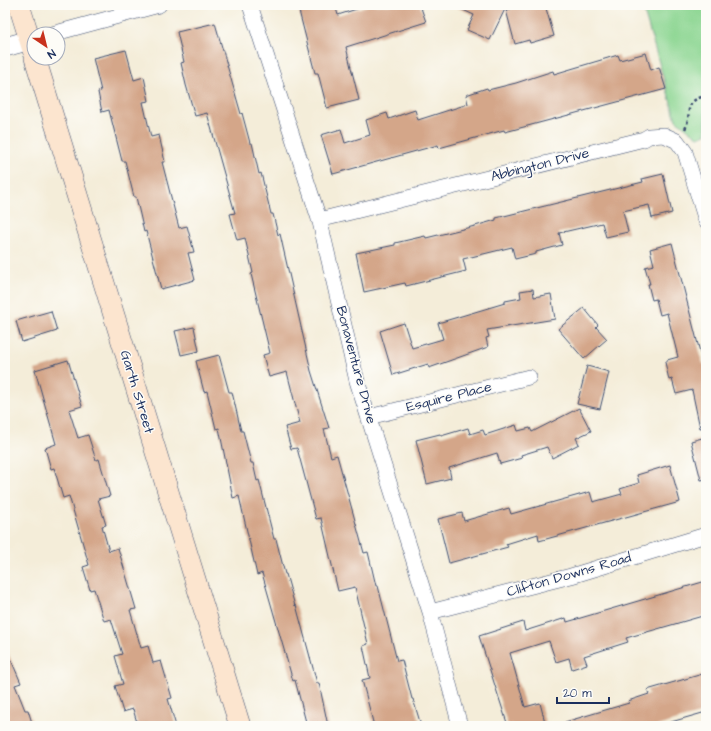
<svg xmlns="http://www.w3.org/2000/svg" width="711" height="731" font-family="'Architects Daughter',sans-serif">
  <style>
    .green { fill: #8cd692; stroke: #548278 }
    .building { fill: #d4a689 }
    .lines { fill: none; stroke-linecap: round; stroke-linejoin: round }
    .minor-casing { stroke: #3c4c70; stroke-width: 16 }
    .tertiary-casing { stroke: #3c4c70; stroke-width: 20 }
    .secondary-casing { stroke: #3c4c70; stroke-width: 22 }
    .path { stroke: #3c4c70; stroke-width: 2.5; stroke-dasharray: 3 3; stroke-linecap: butt }
    .minor { stroke: #fff; stroke-width: 15 }
    .tertiary { stroke: #fff; stroke-width: 19 }
    .secondary { stroke: #fce5cf; stroke-width: 21 }
    .labels { text-anchor: middle; dominant-baseline: central; stroke-width: 3; stroke-linejoin: round; paint-order: stroke }
    .street-label { font-size: 14px; fill: #1b2f5e; stroke: #fdfcf7 }
  </style>
  <rect width="100%" height="100%" fill="#fdfcf7"/>
  <filter id="ink" filterUnits="userSpaceOnUse"><feTurbulence type="fractalNoise" baseFrequency=".025" numOctaves="2"/><feDisplacementMap in="SourceGraphic" scale="8" xChannelSelector="R" yChannelSelector="G"/><feConvolveMatrix kernelMatrix="1 2 1 2 8 2 1 2 1" color-interpolation-filters="sRGB"/></filter>
  <filter id="wash" filterUnits="userSpaceOnUse"><feTurbulence type="fractalNoise" baseFrequency=".012" numOctaves="4" result="noise"/><feDisplacementMap in="SourceGraphic" scale="16" xChannelSelector="R" yChannelSelector="G"/><feGaussianBlur stdDeviation="0.9" result="paint"/><feColorMatrix in="noise" values="0 0 0 0 0 0 0 0 0 0 0 0 0 0 0 0 0 1.4 0 .05"/><feComposite in="paint" operator="in"/></filter>
  <g filter="url(#wash)">
    <rect width="100%" height="100%" fill="#f4edd9"/>
    <path class="green" d="M 642,5 L 706,5 L 706,134 L 698,137 L 676,120 Z"/>
    <g id="blocks">
      <path class="building" d="M 301,5 L 335,5 L 338,15 L 369,5 L 420,5 L 426,22 L 346,47 L 359,100 L 327,108 L 318,73 L 315,73 L 299,11 L 302,10 Z
        M 452,5 L 507,5 L 490,40 L 467,30 L 474,15 Z
        M 525,5 L 545,5 L 554,36 L 530,43 L 529,40 L 515,44 L 506,10 Z
        M 215,23 L 241,114 L 242,113 L 250,143 L 252,143 L 259,174 L 261,173 L 271,214 L 273,214 L 278,235 L 280,234 L 311,371 L 329,428 L 324,429 L 331,457 L 337,455 L 364,553 L 368,552 L 376,586 L 378,586 L 397,661 L 402,660 L 412,699 L 413,699 L 420,722 L 409,726 L 374,726 L 362,680 L 370,678 L 363,646 L 368,644 L 355,587 L 338,591 L 321,518 L 316,519 L 297,448 L 291,449 L 285,427 L 300,423 L 287,372 L 269,377 L 263,355 L 270,353 L 251,274 L 253,273 L 245,238 L 237,240 L 230,214 L 235,213 L 207,113 L 195,116 L 186,85 L 181,63 L 184,62 L 177,32 Z
        M 126,50 L 134,80 L 144,77 L 149,101 L 143,102 L 151,137 L 159,135 L 165,162 L 162,162 L 179,228 L 187,226 L 194,252 L 188,253 L 195,280 L 161,289 L 146,231 L 144,232 L 136,197 L 134,197 L 125,161 L 122,161 L 109,110 L 102,112 L 98,92 L 101,91 L 93,58 Z
        M 646,53 L 651,70 L 659,67 L 666,89 L 505,132 L 504,130 L 439,148 L 438,145 L 333,174 L 321,135 L 341,129 L 345,143 L 370,135 L 366,120 L 387,113 L 389,119 L 415,110 L 418,120 L 468,104 L 466,95 L 487,88 L 488,90 L 516,83 L 553,71 L 554,74 L 618,55 L 620,60 Z
        M 663,174 L 672,213 L 652,218 L 649,205 L 623,211 L 628,232 L 606,237 L 602,223 L 559,233 L 562,245 L 536,252 L 536,254 L 515,259 L 512,247 L 463,259 L 466,271 L 406,286 L 405,283 L 364,292 L 356,253 L 395,245 L 395,243 L 425,236 L 426,238 L 475,226 L 496,220 L 496,218 L 643,182 L 642,179 Z
        M 672,243 L 703,364 L 706,363 L 706,427 L 700,428 L 692,390 L 676,394 L 672,379 L 669,380 L 665,362 L 667,362 L 667,360 L 678,357 L 667,313 L 660,315 L 656,299 L 652,300 L 648,284 L 650,284 L 645,267 L 654,265 L 650,249 Z
        M 533,289 L 534,297 L 551,294 L 555,319 L 487,330 L 489,337 L 486,338 L 488,347 L 429,368 L 428,364 L 393,375 L 380,331 L 404,323 L 412,348 L 443,339 L 438,323 L 505,303 L 505,301 L 521,298 L 520,291 Z
        M 584,308 L 598,325 L 596,327 L 607,339 L 584,359 L 558,329 Z
        M 51,311 L 57,331 L 22,342 L 16,321 Z
        M 194,327 L 199,351 L 181,355 L 175,331 Z
        M 219,355 L 229,392 L 232,392 L 241,431 L 243,431 L 251,463 L 253,463 L 257,481 L 259,480 L 274,539 L 276,539 L 285,574 L 286,574 L 295,606 L 296,605 L 317,683 L 319,683 L 328,726 L 307,726 L 295,680 L 293,681 L 262,573 L 257,575 L 239,496 L 233,498 L 219,428 L 216,429 L 207,391 L 204,392 L 196,361 Z
        M 68,360 L 82,406 L 69,410 L 78,438 L 88,435 L 96,460 L 99,459 L 110,496 L 98,499 L 106,525 L 102,526 L 109,551 L 118,548 L 136,609 L 130,610 L 141,648 L 148,646 L 153,663 L 161,661 L 172,698 L 168,699 L 176,726 L 138,726 L 133,709 L 123,712 L 115,686 L 123,684 L 115,656 L 122,654 L 111,619 L 104,621 L 94,589 L 90,590 L 83,567 L 89,565 L 69,496 L 63,498 L 54,468 L 51,469 L 45,448 L 56,444 L 35,370 Z
        M 587,366 L 609,372 L 600,409 L 577,404 Z
        M 579,408 L 591,431 L 576,438 L 579,444 L 552,458 L 547,447 L 521,455 L 522,458 L 500,464 L 497,453 L 449,468 L 451,478 L 427,484 L 416,440 L 440,434 L 441,436 L 468,428 L 470,434 L 483,430 L 485,435 L 516,425 L 518,431 L 530,428 L 532,432 Z
        M 706,437 L 706,479 L 701,480 L 691,441 Z
        M 670,465 L 680,502 L 539,541 L 538,534 L 506,544 L 508,547 L 449,563 L 438,519 L 462,513 L 464,521 L 509,508 L 511,514 L 590,492 L 593,502 L 622,494 L 620,489 L 639,483 L 637,475 Z
        M 706,581 L 706,615 L 626,638 L 628,642 L 584,656 L 587,664 L 572,669 L 569,658 L 556,662 L 549,641 L 510,653 L 525,707 L 540,703 L 546,726 L 508,726 L 479,636 L 523,622 L 525,631 L 566,618 L 567,622 Z
        M 5,646 L 21,683 L 15,685 L 25,710 L 28,710 L 33,726 L 5,726 Z
        M 706,673 L 706,712 L 657,726 L 566,726 L 565,722 L 629,703 L 628,701 L 649,694 L 647,690 Z"/>
    </g>
  </g>
  <g filter="url(#ink)">
    <use href="#blocks" fill-opacity="0" stroke="#3c4c70" stroke-width="1"/>
    <g class="lines">
      <defs>
        <path id="minor" d="M 250,5 L 320,222 L 357,381 L 430,612 L 460,726
          M 52,34 L 159,5
          M 319,220 L 644,139 L 649,136 L 664,135 L 677,141 L 685,152 L 706,221
          M 369,417 L 529,377
          M 430,612 L 571,576 L 706,535"/>
        <path id="tertiary" d="M 5,47 L 30,40"/>
        <path id="secondary" d="M 19,5 L 34,53
          M 35,58 L 240,726"/>
      </defs>
      <use href="#minor" class="minor-casing"/>
      <use href="#tertiary" class="tertiary-casing"/>
      <use href="#secondary" class="secondary-casing"/>
      <path class="path" d="M 685,129 C 693,114 681,101 706,96"/>
      <use href="#minor" class="minor"/>
      <use href="#tertiary" class="tertiary"/>
      <use href="#secondary" class="secondary"/>
    </g>
  </g>
  <g class="labels">
    <g class="street-label">
      <text transform="translate(540 165) rotate(-14)">Abbington Drive</text>
      <text transform="translate(356 365) rotate(75)">Bonaventure Drive</text>
      <text transform="translate(137 392) rotate(73)">Garth Street</text>
      <text transform="translate(449 397) rotate(-14)">Esquire Place</text>
      <text transform="translate(569 575) rotate(-16)">Clifton Downs Road</text>
    </g>
  </g>
  <rect width="711" height="731" fill="none" stroke="#fdfcf7" stroke-width="20"/>
  <g transform="translate(46 46) rotate(145)"><circle r="19" fill="#fdfcf7" stroke="#a3aaba"/>
  <path d="M0-3L7 15L0 10L-7 15Z" fill="#c8321e"/>
  <text y="-6" font-size="11" font-weight="bold" text-anchor="middle" fill="#1b2f5e">N</text>
  </g>
  <path d="M557 697v6h52v-6" fill="none" stroke="#1b2f5e" stroke-width="2"/>
  <text x="563" y="697" font-size="12" fill="#1b2f5e" stroke="#fdfcf7" stroke-width="3" paint-order="stroke">20 m</text>
</svg>
